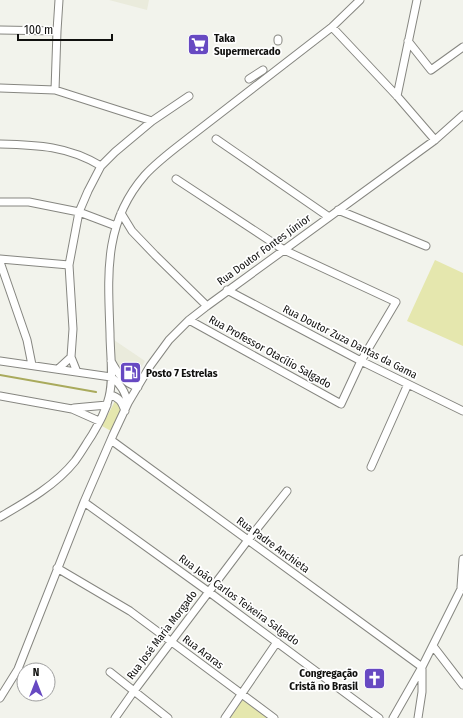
<svg xmlns="http://www.w3.org/2000/svg" width="463" height="718" font-family="'Fira Sans Condensed',sans-serif">
  <style>
    .built { fill: #eaebdc }
    .green { fill: #e5e7ae }
    .lines { fill: none; stroke-linecap: round; stroke-linejoin: round }
    .stream { stroke: #a9aa5c; stroke-width: 2 }
    .minor-casing { stroke: #868680; stroke-width: 9 }
    .minor { stroke: #fff; stroke-width: 7 }
    .labels { text-anchor: middle; dominant-baseline: central; stroke-width: 3.5; stroke-linejoin: round; paint-order: stroke }
    .poi-label { font-size: 11px; font-weight: bold; fill: #10100e; stroke: #fff; text-anchor: start }
    .street-label { font-size: 11px; fill: #10100e; stroke: #fff }
  </style>
  <rect width="100%" height="100%" fill="#f2f3ec"/>
  <path class="built" d="M 109,0 L 149,0 L 147,10 Z
    M 114,340 L 145,361 L 128,391 L 120,379 L 115,373 Z"/>
  <path class="green" d="M 435,260 L 463,273 L 463,346 L 407,321 Z
    M 115,401 L 118,402 L 121,409 L 111,431 L 102,426 Z
    M 244,698 L 270,718 L 230,718 Z"/>
  <g class="lines">
    <path class="stream" d="M 0,375 L 96,392"/>
    <defs>
      <path id="minor" d="M 332,27 L 397,96 L 435,140
        M 0,30 L 57,31
        M 278,41 L 278,39
        M 408,41 L 431,70 L 463,47
        M 249,79 L 263,70
        M 0,88 L 55,90 L 152,121
        M 55,90 L 57,31 L 59,0
        M 397,96 L 417,0
        M 216,139 L 329,217
        M 0,144 C 38,145 68,146 101,166
        M 176,179 L 284,250 L 396,302 L 361,361 L 341,404 L 189,320
        M 0,202 L 29,202 L 79,212 L 116,226
        M 338,210 L 426,246
        M 121,213 L 132,231 L 155,255 L 207,306
        M 0,259 L 69,265
        M 0,262 L 27,340 L 32,365
        M 227,290 L 361,361 L 463,411
        M 0,361 L 111,377 C 121,384 125,392 128,403
        M 111,361 C 117,372 124,384 138,387
        M 58,369 L 71,357
        M 77,372 L 71,357 L 73,329 L 69,265 L 79,212 L 88,191 L 101,166 L 115,152 L 152,121 L 189,96
        M 110,395 C 119,397 122,402 125,411
        M 0,396 L 72,409 L 99,421
        M 74,408 L 107,405
        M 111,440 L 422,667
        M 371,467 L 408,384
        M 84,502 L 209,592 L 379,718
        M 0,517 C 26,502 56,485 75,461 C 81,453 86,444 92,435 C 99,423 106,411 109,397 C 114,377 110,354 110,333 C 108,275 103,223 145,175 C 156,163 169,153 182,143 L 332,27 L 360,0
        M 57,568 L 130,611 L 274,718
        M 461,587 L 463,559
        M 433,646 L 463,685
        M 110,672 L 168,718
        M 0,698 L 18,669 L 84,502 L 113,435 L 128,403 L 150,366 L 169,340 L 189,320 L 207,306 L 435,140 L 463,115
        M 115,718 L 134,691 L 248,540 L 287,491
        M 225,718 L 277,642
        M 393,718 L 422,667 L 463,585
        M 418,718 L 422,692 L 422,669"/>
    </defs>
    <use href="#minor" class="minor-casing"/>
    <use href="#minor" class="minor"/>
  </g>
  <defs>
    <symbol id="supermarket-square" viewBox="-11 -11 22 22"><rect x="-9" y="-9" width="18" height="18" rx="4" fill="#6749c2" stroke="#fff"/><path d="M-6-5.5h2.5l.6 2H6L4.5 2H-2.5L-4.4-4H-6ZM-1.5 3.2a1.3 1.3 0 1 0 .1 0ZM3 3.2a1.3 1.3 0 1 0 .1 0Z" fill="#fff"/></symbol>
    <symbol id="fuel-square" viewBox="-11 -11 22 22"><rect x="-9" y="-9" width="18" height="18" rx="4" fill="#6749c2" stroke="#fff"/><path d="M-5.5-6h7V0h2V4h1.3V-2.5L3-4.5l.8-.8L6-3V5H2.5V1h-1V6h-7ZM-4.2-4.7v3.2H.2V-4.7Z" fill="#fff"/></symbol>
    <symbol id="church-square" viewBox="-11 -11 22 22"><rect x="-9" y="-9" width="18" height="18" rx="4" fill="#6749c2" stroke="#fff"/><path d="M-1.2-6h2.4v3.5h3.3v2.4h-3.3V6h-2.4V-.1h-3.3v-2.4h3.3Z" fill="#fff"/></symbol>
  </defs>
  <g fill-rule="evenodd">
    <use href="#supermarket-square" x="186" y="32" width="25" height="25"/>
    <use href="#fuel-square" x="118" y="360" width="25" height="25"/>
    <use href="#church-square" x="362" y="666" width="25" height="25"/>
  </g>
  <g class="labels">
    <g class="poi-label">
      <text x="214" y="38">Taka<tspan x="214" dy="13">Supermercado</tspan></text>
      <text x="146" y="373">Posto 7 Estrelas</text>
      <text x="358" y="673" text-anchor="end">Congregação<tspan x="358" dy="13">Cristã no Brasil</tspan></text>
    </g>
    <g class="street-label">
      <text transform="translate(264 250) rotate(-36)">Rua Doutor Fontes Júnior</text>
      <text transform="translate(350 342) rotate(27)">Rua Doutor Zuza Dantas da Gama</text>
      <text transform="translate(270 352) rotate(29)">Rua Professor Otacílio Salgado</text>
      <text transform="translate(273 545) rotate(36)">Rua Padre Anchieta</text>
      <text transform="translate(239 600) rotate(36)">Rua João Carlos Teixeira Salgado</text>
      <text transform="translate(162 635) rotate(-53)">Rua José Maria Morgado</text>
      <text transform="translate(203 652) rotate(37)">Rua Araras</text>
    </g>
  </g>
  <g transform="translate(36 682)"><circle r="19" fill="#ffffff" stroke="#9f9f9f"/>
  <path d="M0-3L7 15L0 10L-7 15Z" fill="#6749c2"/>
  <text y="-6" font-size="11" font-weight="bold" text-anchor="middle" fill="#10100e">N</text>
  </g>
  <path d="M18 34v6h94v-6" fill="none" stroke="#10100e" stroke-width="2"/>
  <text x="24" y="34" font-size="12" fill="#10100e" stroke="#ffffff" stroke-width="3" paint-order="stroke">100 m</text>
</svg>
